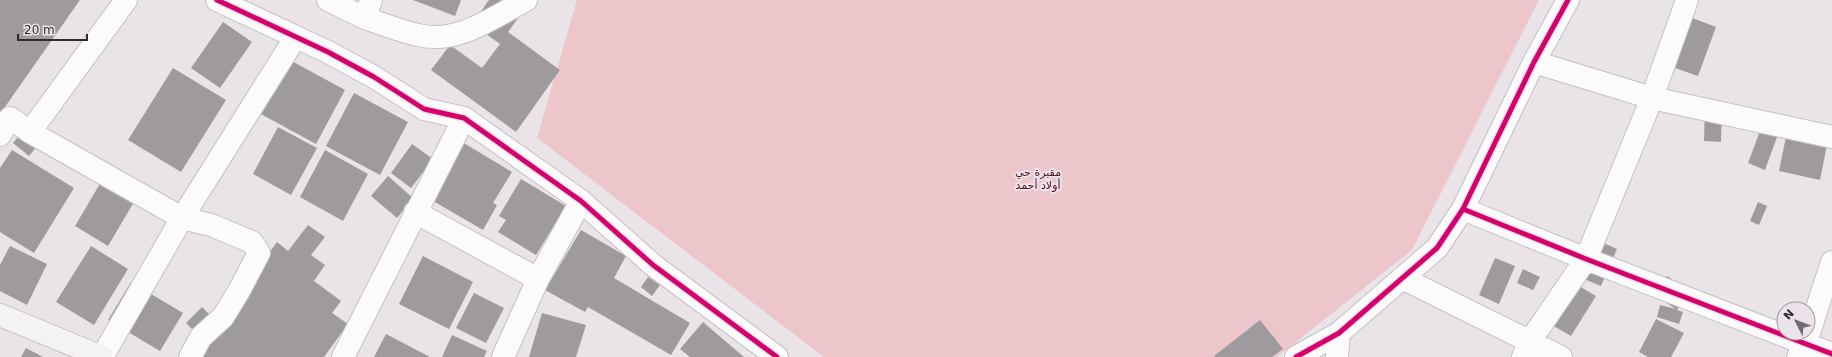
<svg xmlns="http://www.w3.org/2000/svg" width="1832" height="357" font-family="'DejaVu Sans','Noto Sans Arabic',sans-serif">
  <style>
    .green { fill: #edc6cb }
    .building { fill: #9e9a9e }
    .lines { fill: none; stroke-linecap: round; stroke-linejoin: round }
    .minor-casing { stroke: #c3c0c3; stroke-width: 24 }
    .secondary-casing { stroke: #c3c0c3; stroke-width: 24 }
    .minor { stroke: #fcfbfc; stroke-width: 22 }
    .secondary { stroke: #f5f2f3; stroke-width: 22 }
    .cycleway-casing { stroke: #ece2ea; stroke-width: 8 }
    .cycleway { stroke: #d6006c; stroke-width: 5 }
    .labels { text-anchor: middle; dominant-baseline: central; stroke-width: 4; stroke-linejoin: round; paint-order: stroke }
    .park-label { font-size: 11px; fill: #51101e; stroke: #ece2ea }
  </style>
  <rect width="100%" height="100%" fill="#eae4e9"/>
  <path class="green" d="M 577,0 L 1539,0 L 1412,250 L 1277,357 L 824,357 L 537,138 Z"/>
  <path class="building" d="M 0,0 L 80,0 L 0,114 Z
    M 413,0 L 461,0 L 455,16 Z
    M 489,0 L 531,0 L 508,32 L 560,70 L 516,132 L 431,70 L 450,45 L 482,68 L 500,44 L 472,24 Z
    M 1674,11 L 1716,27 L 1698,76 L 1655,61 Z
    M 223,22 L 252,42 L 220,88 L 191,68 Z
    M 288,59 L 345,90 L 316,144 L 259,113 Z
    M 173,68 L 226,100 L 181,172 L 128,140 Z
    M 354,93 L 408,122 L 380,175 L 326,146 Z
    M 1705,107 L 1722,108 L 1721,142 L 1704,141 Z
    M 1763,123 L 1780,129 L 1765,170 L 1748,163 Z
    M 278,127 L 317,148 L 291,195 L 253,174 Z
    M 1788,127 L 1829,135 L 1820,180 L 1779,171 Z
    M 23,131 L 39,144 L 29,156 L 13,143 Z
    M 462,142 L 512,172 L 493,203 L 497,205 L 483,230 L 428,198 Z
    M 412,144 L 433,159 L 411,188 L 391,173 Z
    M 12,150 L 74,188 L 34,253 L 0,232 L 0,168 Z
    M 325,150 L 368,174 L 343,221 L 300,197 Z
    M 388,176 L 413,198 L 397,218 L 371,196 Z
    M 521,179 L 566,206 L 536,255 L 498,232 L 506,220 L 499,216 Z
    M 101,182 L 134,202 L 108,246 L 75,226 Z
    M 1758,202 L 1767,206 L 1759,225 L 1750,221 Z
    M 308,225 L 325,237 L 311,255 L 325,265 L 314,281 L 341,301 L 332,313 L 348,324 L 324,357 L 199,357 L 252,276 L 277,242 L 288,251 Z
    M 581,230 L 626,256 L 614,278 L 690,323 L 671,355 L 588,307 L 585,312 L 545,290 Z
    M 1586,235 L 1617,249 L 1601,286 L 1570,273 Z
    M 10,246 L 47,264 L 27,305 L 0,291 L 0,265 Z
    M 91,246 L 128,269 L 94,325 L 56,302 Z
    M 423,256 L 473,282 L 449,329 L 399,304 Z
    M 1495,258 L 1515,266 L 1499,304 L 1479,295 Z
    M 1523,269 L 1540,277 L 1533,290 L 1517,283 Z
    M 1562,276 L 1596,296 L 1571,336 L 1538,317 Z
    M 1667,276 L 1690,291 L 1677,310 L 1683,312 L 1679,324 L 1657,317 L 1660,305 L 1676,309 L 1665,302 L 1671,293 L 1660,287 Z
    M 648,277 L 660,285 L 652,296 L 641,287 Z
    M 131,282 L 183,313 L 160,351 L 108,320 Z
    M 474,293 L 504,308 L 486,343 L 456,328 Z
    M 202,307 L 214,319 L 198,335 L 186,323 Z
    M 542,313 L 586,325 L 576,357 L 529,357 Z
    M 1656,319 L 1684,333 L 1671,357 L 1648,357 L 1639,352 Z
    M 1260,320 L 1283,349 L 1272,357 L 1215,357 L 1214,356 Z
    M 703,322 L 744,357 L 690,357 L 680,349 Z
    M 386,334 L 430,357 L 374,357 Z
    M 452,335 L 487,351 L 484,357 L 442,357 Z
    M 26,348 L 43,357 L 21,357 Z"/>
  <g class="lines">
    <defs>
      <path id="minor" d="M 217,0 L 328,52 L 374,77 L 424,109 L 464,118 L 581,201 L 653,265 L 777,357
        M 328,0 L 365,18 L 371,0
        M 365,18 C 383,24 400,31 418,35 C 457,45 494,17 526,0
        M 1534,62 L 1652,98 L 1832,137
        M 30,132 L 182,218 L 211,225 L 252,242 L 259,253 L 239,291 L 223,317 L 201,337 L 190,357
        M 0,135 L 10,118 L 30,132 L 126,0
        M 1463,209 L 1586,259 L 1832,354
        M 415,212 L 538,279
        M 1402,278 L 1561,357
        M 102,357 L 182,218 L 295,38
        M 343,357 L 464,118
        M 503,357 L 538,279 L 581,201
        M 1296,357 L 1339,333 L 1437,248 L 1463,209 L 1534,62 L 1568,0
        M 1337,357 L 1339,333
        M 1523,357 L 1530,341 L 1586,259 L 1652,98 L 1687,0
        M 1798,357 L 1805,345 L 1832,262"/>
      <path id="secondary" d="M 0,315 L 102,357"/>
    </defs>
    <use href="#minor" class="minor-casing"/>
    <use href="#secondary" class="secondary-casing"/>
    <use href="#minor" class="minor"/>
    <use href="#secondary" class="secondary"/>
    <defs>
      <path id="cycleway" d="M 217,0 L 328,52 L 374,77 L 424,109 L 464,118 L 581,201 L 653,265 L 777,357
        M 1463,209 L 1586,259 L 1832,354
        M 1296,357 L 1339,333 L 1437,248 L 1463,209 L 1534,62 L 1568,0"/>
    </defs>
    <use href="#cycleway" class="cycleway-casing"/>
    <use href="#cycleway" class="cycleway"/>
  </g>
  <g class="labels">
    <g class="park-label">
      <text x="1038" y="172">مقبرة حي<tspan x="1038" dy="13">أولاد أحمد</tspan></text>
    </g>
  </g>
  <g transform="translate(1796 321) rotate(312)"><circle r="19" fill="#ece2ea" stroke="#a0999f"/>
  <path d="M0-3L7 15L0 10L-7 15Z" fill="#706c6f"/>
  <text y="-6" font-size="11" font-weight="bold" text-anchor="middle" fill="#2e2b2e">N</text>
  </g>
  <path d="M18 34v6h69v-6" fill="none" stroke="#2e2b2e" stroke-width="2"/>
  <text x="24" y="34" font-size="12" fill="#2e2b2e" stroke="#ece2ea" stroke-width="3" paint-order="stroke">20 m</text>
</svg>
